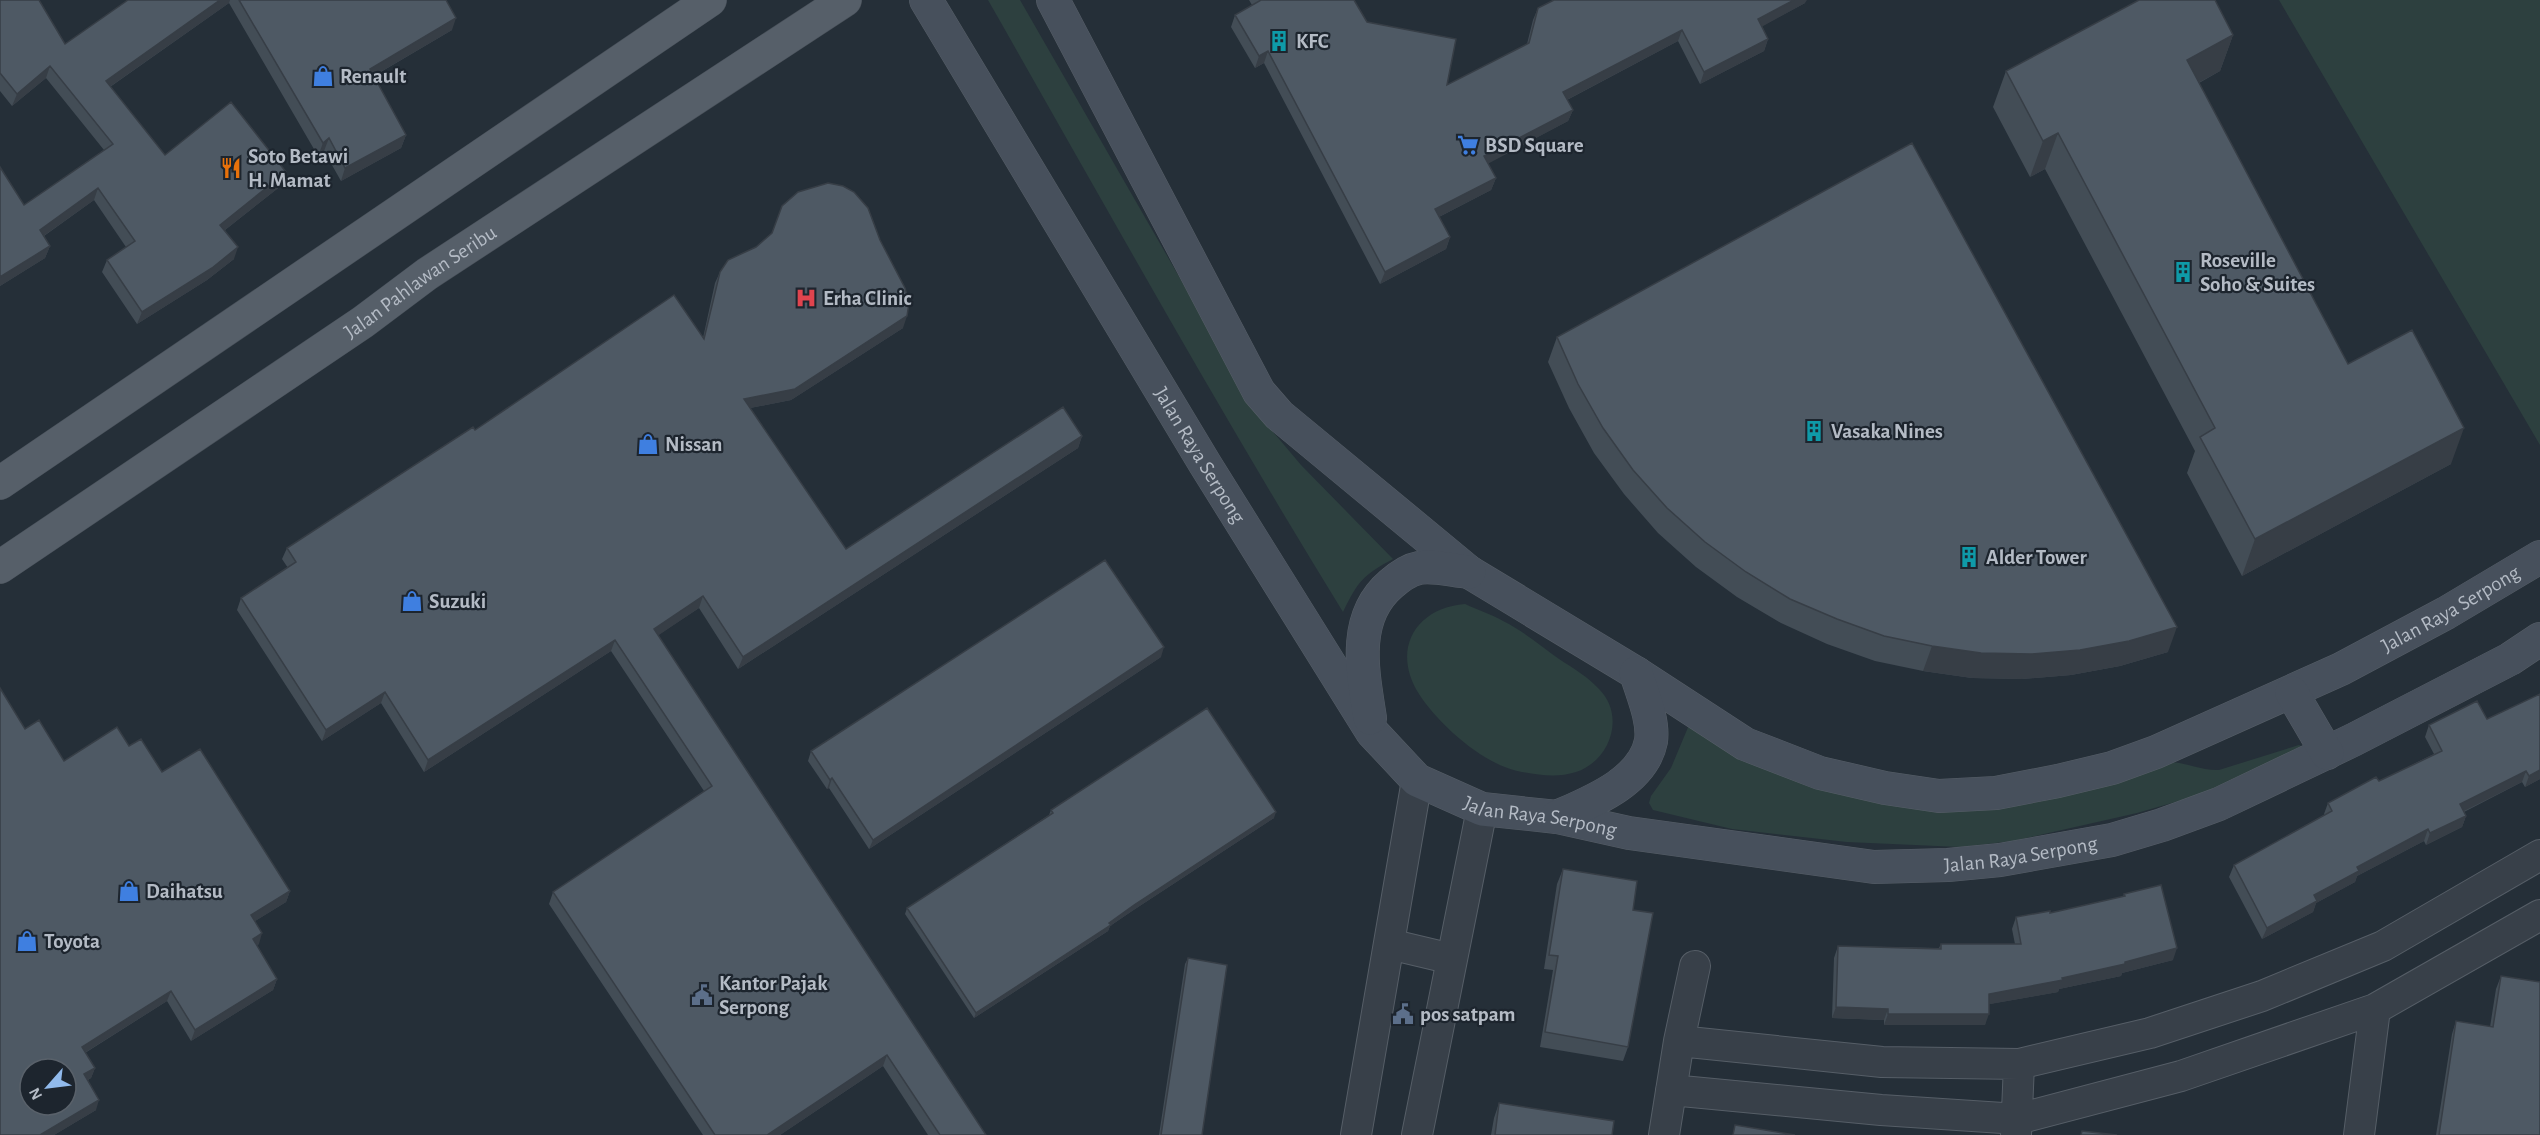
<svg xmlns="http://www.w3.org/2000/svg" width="2540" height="1135" font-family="'Alegreya Sans',sans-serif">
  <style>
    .green { fill: #2d403f }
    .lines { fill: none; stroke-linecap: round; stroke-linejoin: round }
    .minor-casing { stroke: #565e67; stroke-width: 32 }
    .secondary-casing { stroke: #565e67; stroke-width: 34 }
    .primary-casing { stroke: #444c55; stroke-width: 34 }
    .minor { stroke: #384049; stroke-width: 30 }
    .secondary { stroke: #47505c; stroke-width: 33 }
    .primary { stroke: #565f69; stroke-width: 33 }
    .wall { fill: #434d56 }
    .shaded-wall { fill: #373e46 }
    .building { fill: #4e5964; stroke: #373e46; stroke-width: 1.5; fill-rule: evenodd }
    .labels { text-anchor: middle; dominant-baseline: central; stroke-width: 4.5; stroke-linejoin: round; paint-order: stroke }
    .poi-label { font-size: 21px; font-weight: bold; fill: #b4bbc5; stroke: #1d252e; text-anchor: start }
    .street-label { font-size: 21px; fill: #b4bbc5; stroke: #1d252e }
  </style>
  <rect width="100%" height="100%" fill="#252f38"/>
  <path class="green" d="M 988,0 L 1020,0 L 1258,414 L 1301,465 L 1393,559 C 1363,575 1358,581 1343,612 C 1219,411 1105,205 988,0 Z
    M 2279,0 L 2540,0 L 2540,445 Z
    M 1465,604 C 1478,610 1491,614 1503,621 C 1523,631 1541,646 1559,659 C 1573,668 1588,677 1599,689 C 1626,716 1610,761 1576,772 C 1557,778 1541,775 1522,772 C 1485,766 1439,725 1419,694 C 1391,650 1415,608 1465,604 Z
    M 1689,725 L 1867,794 L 2171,762 C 2188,763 2203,771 2219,770 L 2299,745 L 2305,748 L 2306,753 L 2196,796 L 2137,813 L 2013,841 L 1960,847 L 1847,842 L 1732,829 L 1653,810 L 1649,803 L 1651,796 L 1671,768 Z"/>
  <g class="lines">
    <defs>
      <path id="minor" d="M 1389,944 L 1452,959
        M 1679,1041 L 1882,1062 L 2019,1064 L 2150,1033 L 2262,996 L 2383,946 L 2540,855
        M 1671,1090 L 1881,1110 L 2018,1119 L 2181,1076 L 2375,1009 L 2540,915
        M 1356,1135 L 1417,780
        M 1417,1135 L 1482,809
        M 1664,1135 L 1679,1041 L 1695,966
        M 2016,1135 L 2019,1064
        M 2359,1135 L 2375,1009"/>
      <g id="secondary">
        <path id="s1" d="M 926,0 L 1205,464 L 1372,732 L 1417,780 L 1482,809 L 1557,817 L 1629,833 L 1874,867 L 1948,865 L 2000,860 L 2112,840 L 2162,825 L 2219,804 L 2353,740 L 2510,659 L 2540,639"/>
        <path id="s2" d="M 1053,0 L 1259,392 L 1279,415 L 1469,572 L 1636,673 L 1745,744 L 1820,773 L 1885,788 L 1939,796 L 1996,793 L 2058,781 L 2112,768 L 2156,752 L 2341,669 L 2446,613 L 2540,557"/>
        <path d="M 2292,693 L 2327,753"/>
        <path d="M 1370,718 C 1363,673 1351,618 1391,584 C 1399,577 1408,570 1419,568 C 1433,565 1454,571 1469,572"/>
        <path d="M 1557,817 C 1591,802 1643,782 1651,741 C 1654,720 1642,693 1636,673"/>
      </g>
      <g id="primary">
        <path d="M 0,483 L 710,0"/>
        <path id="s3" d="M 0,567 L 363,322 L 427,274 L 845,0"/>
      </g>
    </defs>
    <use href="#minor" class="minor-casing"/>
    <use href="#secondary" class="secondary-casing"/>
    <use href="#primary" class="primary-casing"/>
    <use href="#minor" class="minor"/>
    <use href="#secondary" class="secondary"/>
    <use href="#primary" class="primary"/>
  </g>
  <path class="wall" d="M 0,0 L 65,44 L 128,0 L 446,0 L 452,30 L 374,76 L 406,135 L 401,148 L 341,181 L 324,151 L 318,156 L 229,3 L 110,87 L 165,155 L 282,185 L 225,230 L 234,259 L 207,280 L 137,324 L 102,272 L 107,260 L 126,247 L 94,200 L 44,236 L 50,246 L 45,258 L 0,286 L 0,167 L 24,205 L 104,150 L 46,78 L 12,106 L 0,91 Z
    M 1249,0 L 1354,0 L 1367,22 L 1447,85 L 1527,44 L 1533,20 L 1538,8 L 1805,3 L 1762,26 L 1768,39 L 1764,51 L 1700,84 L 1678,41 L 1567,100 L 1573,110 L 1568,121 L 1488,163 L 1496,178 L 1491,190 L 1439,217 L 1450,237 L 1446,249 L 1380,284 L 1264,63 L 1255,68 L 1231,27 L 1235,15 L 1252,5 Z
    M 2233,35 L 2220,71 L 2199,83 L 2348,364 L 2451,464 L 2242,576 L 2187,473 L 2195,451 L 2045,169 L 2030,177 L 1993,107 L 2006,71 Z
    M 720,272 L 903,328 L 791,400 L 750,408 L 846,549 L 1082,436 L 1078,448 L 738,669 L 699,608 L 658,635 L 986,1135 L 928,1135 L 883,1066 L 780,1135 L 703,1135 L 549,904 L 553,892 L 704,791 L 611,651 L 424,772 L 381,703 L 322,741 L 237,610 L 241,598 L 288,568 L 282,559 L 287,548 L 475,430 L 703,338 L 715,283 Z
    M 1557,337 L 2168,652 L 2120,666 L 2071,675 L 2022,679 L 1972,678 L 1923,671 L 1875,661 L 1827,644 L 1781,623 L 1737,597 L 1696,567 L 1658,533 L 1624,494 L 1594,453 L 1569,408 L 1548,362 Z
    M 1161,657 L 869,849 L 829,788 L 827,789 L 808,761 L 811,751 Z
    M 2487,719 L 2540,779 L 2525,787 L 2522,782 L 2464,812 L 2466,816 L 2462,827 L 2426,845 L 2424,841 L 2357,876 L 2355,882 L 2316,903 L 2313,912 L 2262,939 L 2229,877 L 2234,865 L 2324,815 L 2324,814 L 2328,803 L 2379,781 L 2434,754 L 2425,737 L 2429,725 Z
    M 25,729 L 64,761 L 129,746 L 162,772 L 290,891 L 286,902 L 255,921 L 259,944 L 257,945 L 277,979 L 273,990 L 191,1041 L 167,1001 L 85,1053 L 95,1068 L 91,1078 L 88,1080 L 96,1110 L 54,1135 L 0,1135 Z
    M 1051,810 L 1274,818 L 1132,911 L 1110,926 L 1108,931 L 974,1018 L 905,914 L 907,908 L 1049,815 Z
    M 1563,869 L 1633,910 L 1628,1047 L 1623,1061 L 1540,1047 L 1553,970 L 1544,969 L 1557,884 Z
    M 2124,894 L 2173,960 L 2122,973 L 2121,976 L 2059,989 L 2058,992 L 1989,1004 L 1985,1025 L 1884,1025 L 1884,1020 L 1832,1018 L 1834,958 L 1838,946 L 1939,948 L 1941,944 L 2015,944 L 2012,929 L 2016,917 L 2050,913 L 2123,897 Z
    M 1188,958 L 1202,1135 L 1159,1135 L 1185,964 Z
    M 2501,976 L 2540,1135 L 2436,1135 L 2452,1034 L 2456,1021 L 2490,1027 L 2496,989 Z
    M 1499,1103 L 1612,1135 L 1491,1135 L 1494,1118 Z"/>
  <path class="shaded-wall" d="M 220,0 L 230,0 L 229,3 L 101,93 L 106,81 Z
    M 1794,0 L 1807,0 L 1805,3 L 1754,31 L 1758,19 Z
    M 456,18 L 452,30 L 365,81 L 370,69 Z
    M 1682,30 L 1678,41 L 1559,104 L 1563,92 Z
    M 2233,35 L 2220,71 L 2174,96 L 2187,60 Z
    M 1768,39 L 1764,51 L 1700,84 L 1704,72 Z
    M 1268,51 L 1264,63 L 1255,68 L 1259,56 Z
    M 50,66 L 46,78 L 12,106 L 17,94 Z
    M 1573,110 L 1568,121 L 1480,168 L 1484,156 Z
    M 2058,133 L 2045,169 L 2030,177 L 2043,141 Z
    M 406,135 L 401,148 L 341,181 L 345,168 Z
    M 329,138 L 324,151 L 318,156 L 323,143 Z
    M 286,172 L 282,185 L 216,237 L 220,225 Z
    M 1496,178 L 1491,190 L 1431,221 L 1435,209 Z
    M 98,188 L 94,200 L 35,242 L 40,230 Z
    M 1450,237 L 1446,249 L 1380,284 L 1385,272 Z
    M 50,246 L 45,258 L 0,286 L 0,277 Z
    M 238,247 L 234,259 L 207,280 L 137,324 L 142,312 Z
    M 907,316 L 903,328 L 791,400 L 740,410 L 744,399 Z
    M 2464,428 L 2451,464 L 2242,576 L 2255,539 Z
    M 1082,436 L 1078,448 L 738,669 L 743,657 Z
    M 703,596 L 699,608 L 650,641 L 654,629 Z
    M 2177,627 L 2168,652 L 2120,666 L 2071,675 L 2022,679 L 1972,678 L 1923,671 L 1932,646 Z
    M 615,640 L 611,651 L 424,772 L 428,760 Z
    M 1164,647 L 1161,657 L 869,849 L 873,840 Z
    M 385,692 L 381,703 L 322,741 L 326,730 Z
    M 2540,770 L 2540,779 L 2525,787 L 2529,776 Z
    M 2526,771 L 2522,782 L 2456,815 L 2460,804 Z
    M 832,778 L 829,788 L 827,789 L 830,780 Z
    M 1276,812 L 1274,818 L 1132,911 L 1110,926 L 1108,931 L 974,1018 L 976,1013 L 1134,905 Z
    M 2466,816 L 2462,827 L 2426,845 L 2430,833 Z
    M 2428,829 L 2424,841 L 2357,876 L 2355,882 L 2316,903 L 2313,912 L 2262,939 L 2267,928 L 2314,895 L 2357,867 Z
    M 290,891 L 286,902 L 247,926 L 251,915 Z
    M 262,933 L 259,944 L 249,950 L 253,939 Z
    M 2177,948 L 2173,960 L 2122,973 L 2121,976 L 2059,989 L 2058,992 L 1985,1005 L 1989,994 L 2062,978 Z
    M 277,979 L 273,990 L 191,1041 L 195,1030 Z
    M 171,991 L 167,1001 L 78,1057 L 82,1047 Z
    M 1836,1007 L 1888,1009 L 1884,1020 L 1832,1018 Z
    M 1888,1014 L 1989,1014 L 1985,1025 L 1884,1025 Z
    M 887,1055 L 883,1066 L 780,1135 L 767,1135 Z
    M 95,1068 L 91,1078 L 80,1084 L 84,1074 Z
    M 99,1100 L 96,1110 L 54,1135 L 40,1135 Z"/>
  <path class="building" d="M 0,0 L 39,0 L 65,44 L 128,0 L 220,0 L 106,81 L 165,155 L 231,102 L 286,172 L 220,225 L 238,247 L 212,268 L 142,312 L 107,260 L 135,241 L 98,188 L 40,230 L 50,246 L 0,277 L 0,167 L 24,205 L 113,144 L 50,66 L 17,94 L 0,73 Z
    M 239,0 L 446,0 L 456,18 L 370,69 L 406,135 L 345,168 L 329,138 L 323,143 Z
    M 1261,0 L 1354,0 L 1367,22 L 1456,39 L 1447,85 L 1529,43 L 1538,8 L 1554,0 L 1794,0 L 1758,19 L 1768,39 L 1704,72 L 1682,30 L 1563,92 L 1573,110 L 1484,156 L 1496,178 L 1435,209 L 1450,237 L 1385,272 L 1268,51 L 1259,56 L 1235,15 Z
    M 2139,0 L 2215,0 L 2233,35 L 2187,60 L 2348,364 L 2412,330 L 2464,428 L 2255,539 L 2200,437 L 2215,428 L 2058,133 L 2043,141 L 2006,71 Z
    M 1912,143 L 2177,627 L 2129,641 L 2080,650 L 2031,654 L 1981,653 L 1932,646 L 1884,636 L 1837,619 L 1790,599 L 1746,572 L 1705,542 L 1667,508 L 1633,470 L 1603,428 L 1578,384 L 1557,337 Z
    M 828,183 L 843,186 L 854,192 L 868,208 L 880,240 L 905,288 L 909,303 L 907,316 L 795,389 L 744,399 L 846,549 L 1063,407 L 1082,436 L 743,657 L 703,596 L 654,629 L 986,1135 L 940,1135 L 887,1055 L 767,1135 L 715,1135 L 553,892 L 712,786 L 615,640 L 428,760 L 385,692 L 326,730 L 241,598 L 296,562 L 287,548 L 473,427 L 475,430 L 674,295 L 704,339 L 720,272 L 728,260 L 756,247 L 772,233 L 782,206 L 798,192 Z
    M 1105,560 L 1164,647 L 873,840 L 832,778 L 830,780 L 811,751 Z
    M 0,688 L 25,729 L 39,720 L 64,761 L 117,727 L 129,746 L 141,739 L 162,772 L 200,749 L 290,891 L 251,915 L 262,933 L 253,939 L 277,979 L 195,1030 L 171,991 L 82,1047 L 95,1068 L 84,1074 L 99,1100 L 40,1135 L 0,1135 ZM 30,1069 L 66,1069 L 66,1105 L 30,1105 Z
    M 2540,694 L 2540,770 L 2529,776 L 2526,771 L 2460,804 L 2466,816 L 2430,833 L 2428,829 L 2357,867 L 2359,871 L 2314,895 L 2317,901 L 2267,928 L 2234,865 L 2332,811 L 2328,803 L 2376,777 L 2379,781 L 2442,751 L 2429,725 L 2477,701 L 2487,719 Z
    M 1207,708 L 1276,812 L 1134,905 L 1109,923 L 1111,925 L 976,1013 L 907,908 L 1053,813 L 1051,810 Z
    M 1563,869 L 1637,881 L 1633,910 L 1653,913 L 1628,1047 L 1545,1032 L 1558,956 L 1549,955 Z
    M 2161,885 L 2177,948 L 2125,962 L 2125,964 L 2062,978 L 2063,980 L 1989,994 L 1989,1014 L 1888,1014 L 1888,1009 L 1836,1007 L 1838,946 L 1941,949 L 1941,944 L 2021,944 L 2016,917 L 2050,911 L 2050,913 L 2125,896 L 2124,894 Z
    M 1188,958 L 1227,965 L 1202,1135 L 1161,1135 Z
    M 2501,976 L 2540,982 L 2540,1135 L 2439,1135 L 2456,1021 L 2493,1027 Z
    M 1499,1103 L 1614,1121 L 1612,1135 L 1495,1135 Z
    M 1735,1125 L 1795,1135 L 1733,1135 Z
    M 2082,1131 L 2117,1135 L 2081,1135 Z"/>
  <defs>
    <symbol id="building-bare" viewBox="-9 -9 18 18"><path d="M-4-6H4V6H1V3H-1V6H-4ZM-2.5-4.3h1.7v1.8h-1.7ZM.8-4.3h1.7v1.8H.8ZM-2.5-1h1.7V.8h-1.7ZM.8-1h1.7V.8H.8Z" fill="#0f9aa8" stroke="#1d252e" stroke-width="2.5" paint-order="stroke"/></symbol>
    <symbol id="shop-bare" viewBox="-9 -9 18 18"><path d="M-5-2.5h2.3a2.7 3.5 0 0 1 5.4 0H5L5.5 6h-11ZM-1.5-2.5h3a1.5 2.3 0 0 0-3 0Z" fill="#3f7fe0" stroke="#1d252e" stroke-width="2.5" paint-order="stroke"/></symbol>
    <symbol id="supermarket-bare" viewBox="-9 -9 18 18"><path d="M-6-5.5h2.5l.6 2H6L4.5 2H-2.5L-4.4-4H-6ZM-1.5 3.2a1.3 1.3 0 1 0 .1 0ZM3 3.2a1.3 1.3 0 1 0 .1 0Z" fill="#3f7fe0" stroke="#1d252e" stroke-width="2.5" paint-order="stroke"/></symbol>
    <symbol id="restaurant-bare" viewBox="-9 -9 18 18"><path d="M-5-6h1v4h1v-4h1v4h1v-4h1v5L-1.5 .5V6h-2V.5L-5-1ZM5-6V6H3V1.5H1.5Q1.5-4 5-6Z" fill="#e8710a" stroke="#1d252e" stroke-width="2.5" paint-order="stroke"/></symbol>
    <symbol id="hospital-bare" viewBox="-9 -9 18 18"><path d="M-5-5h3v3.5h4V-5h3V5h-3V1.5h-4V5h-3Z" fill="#e0444e" stroke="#1d252e" stroke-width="2.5" paint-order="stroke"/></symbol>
    <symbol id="civic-bare" viewBox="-9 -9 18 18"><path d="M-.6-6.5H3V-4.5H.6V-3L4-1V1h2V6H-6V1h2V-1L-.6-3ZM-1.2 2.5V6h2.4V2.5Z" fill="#5c6f8a" stroke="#1d252e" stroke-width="2.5" paint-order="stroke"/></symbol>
  </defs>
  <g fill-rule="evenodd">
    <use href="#building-bare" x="1264" y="26" width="30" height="30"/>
    <use href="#shop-bare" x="308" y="61" width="30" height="30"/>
    <use href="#supermarket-bare" x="1453" y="130" width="30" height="30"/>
    <use href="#restaurant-bare" x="216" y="153" width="30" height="30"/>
    <use href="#building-bare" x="2168" y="257" width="30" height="30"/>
    <use href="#hospital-bare" x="791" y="283" width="30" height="30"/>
    <use href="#building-bare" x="1799" y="416" width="30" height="30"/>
    <use href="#shop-bare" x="633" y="429" width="30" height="30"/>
    <use href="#building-bare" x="1954" y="542" width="30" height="30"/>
    <use href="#shop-bare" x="397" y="586" width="30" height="30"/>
    <use href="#shop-bare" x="114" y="876" width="30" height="30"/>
    <use href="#shop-bare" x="12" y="926" width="30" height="30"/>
    <use href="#civic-bare" x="687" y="980" width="30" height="30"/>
    <use href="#civic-bare" x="1388" y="999" width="30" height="30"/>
  </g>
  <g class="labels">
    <g class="poi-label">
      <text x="1296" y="41">KFC</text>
      <text x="340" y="76">Renault</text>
      <text x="1485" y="145">BSD Square</text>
      <text x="248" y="156">Soto Betawi<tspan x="248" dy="24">H. Mamat</tspan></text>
      <text x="2200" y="260">Roseville<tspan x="2200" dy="24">Soho &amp; Suites</tspan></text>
      <text x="823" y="298">Erha Clinic</text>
      <text x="1831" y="431">Vasaka Nines</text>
      <text x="665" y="444">Nissan</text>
      <text x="1986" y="557">Alder Tower</text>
      <text x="429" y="601">Suzuki</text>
      <text x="146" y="891">Daihatsu</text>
      <text x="44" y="941">Toyota</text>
      <text x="719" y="983">Kantor Pajak<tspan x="719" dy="24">Serpong</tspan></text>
      <text x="1420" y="1014">pos satpam</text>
    </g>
    <g class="street-label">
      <text stroke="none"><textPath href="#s3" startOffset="508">Jalan Pahlawan Seribu</textPath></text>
      <text stroke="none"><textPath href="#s1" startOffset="531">Jalan Raya Serpong</textPath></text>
      <text stroke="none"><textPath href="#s2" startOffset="1797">Jalan Raya Serpong</textPath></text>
      <text stroke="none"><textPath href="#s1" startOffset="1053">Jalan Raya Serpong</textPath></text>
      <text stroke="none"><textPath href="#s1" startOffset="1538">Jalan Raya Serpong</textPath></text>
    </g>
  </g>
  <g transform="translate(48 1087) rotate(242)"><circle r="28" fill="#1d252e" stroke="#59616a" stroke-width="1.5"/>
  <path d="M0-4.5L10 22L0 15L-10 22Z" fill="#91baec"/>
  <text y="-9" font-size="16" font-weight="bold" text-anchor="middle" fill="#b4bbc5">N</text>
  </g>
</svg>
